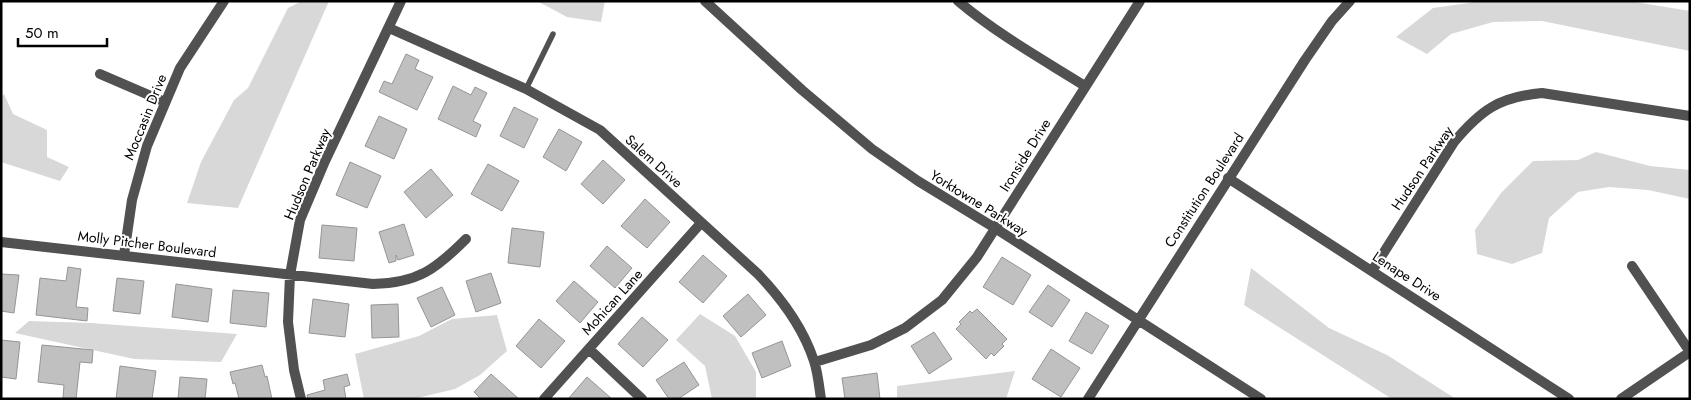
<svg xmlns="http://www.w3.org/2000/svg" width="1691" height="400" font-family="Jost,sans-serif">
  <style>
    .green { fill: #d8d8d8 }
    .building { fill: #c0c0c0; stroke: #959595 }
    .lines { fill: none; stroke-linecap: round; stroke-linejoin: round }
    .service { stroke: #515151; stroke-width: 5.5 }
    .minor { stroke: #515151; stroke-width: 10 }
    .labels { text-anchor: middle; dominant-baseline: central; stroke-width: 4; stroke-linejoin: round; paint-order: stroke }
    .street-label { font-size: 14px; fill: #000; stroke: #fff }
  </style>
  <rect width="100%" height="100%" fill="#fff"/>
  <path class="green" d="M 302,1 L 329,1 L 238,208 L 187,203 L 201,162 L 234,100 L 248,88 L 288,8 Z
    M 537,1 L 605,1 L 601,22 L 567,17 Z
    M 1483,1 L 1629,1 L 1690,11 L 1690,51 L 1542,21 L 1493,22 L 1451,34 L 1427,54 L 1396,37 L 1433,8 Z
    M 4,94 L 13,114 L 47,130 L 47,157 L 69,167 L 60,181 L 1,162 L 1,97 Z
    M 1596,152 L 1650,166 L 1690,170 L 1690,199 L 1648,190 L 1609,187 L 1578,192 L 1549,218 L 1542,253 L 1512,264 L 1477,254 L 1475,230 L 1501,193 L 1533,161 L 1578,160 Z
    M 1251,268 L 1329,328 L 1387,355 L 1456,399 L 1392,399 L 1244,305 Z
    M 700,314 L 735,336 L 756,372 L 756,399 L 712,399 L 705,366 L 676,340 Z
    M 497,315 L 507,351 L 480,375 L 455,389 L 413,399 L 364,399 L 355,354 L 419,336 L 452,319 Z
    M 29,321 L 91,323 L 237,334 L 221,362 L 134,359 L 15,333 Z
    M 1015,371 L 1006,399 L 897,399 L 897,386 Z"/>
  <path class="building" d="M 406,54 L 419,60 L 415,69 L 433,77 L 417,110 L 379,92 L 384,81 L 392,84 Z
    M 453,86 L 471,95 L 475,87 L 487,93 L 473,121 L 481,125 L 476,137 L 438,119 Z
    M 514,107 L 538,119 L 524,148 L 500,136 Z
    M 379,116 L 407,129 L 394,159 L 365,146 Z
    M 559,129 L 582,142 L 566,171 L 543,157 Z
    M 603,160 L 625,180 L 603,204 L 581,184 Z
    M 350,162 L 381,176 L 367,208 L 336,195 Z
    M 488,164 L 519,181 L 502,211 L 471,194 Z
    M 431,169 L 453,195 L 426,218 L 404,192 Z
    M 645,199 L 670,222 L 647,248 L 621,226 Z
    M 404,224 L 414,255 L 398,260 L 396,255 L 396,261 L 389,263 L 379,232 Z
    M 322,225 L 357,228 L 354,261 L 319,258 Z
    M 512,228 L 544,232 L 540,267 L 508,263 Z
    M 607,246 L 632,268 L 615,288 L 590,266 Z
    M 703,255 L 727,276 L 703,303 L 679,282 Z
    M 1002,257 L 1031,275 L 1013,305 L 983,287 Z
    M 68,267 L 81,269 L 76,307 L 88,308 L 87,321 L 36,315 L 40,278 L 66,281 Z
    M 491,273 L 501,303 L 476,312 L 466,281 Z
    M 1,274 L 19,275 L 14,313 L 1,311 Z
    M 117,278 L 144,281 L 140,314 L 113,311 Z
    M 574,281 L 598,302 L 580,323 L 556,301 Z
    M 176,284 L 212,289 L 208,322 L 172,317 Z
    M 1048,285 L 1070,300 L 1052,327 L 1029,312 Z
    M 442,287 L 455,315 L 431,327 L 417,298 Z
    M 233,290 L 269,293 L 266,327 L 230,323 Z
    M 748,294 L 766,315 L 741,337 L 723,316 Z
    M 313,299 L 349,304 L 345,337 L 309,333 Z
    M 398,304 L 399,337 L 372,338 L 371,305 Z
    M 977,309 L 1007,339 L 1002,344 L 1004,346 L 994,356 L 991,353 L 986,359 L 956,329 L 961,324 L 959,322 L 970,311 L 972,313 Z
    M 1086,312 L 1109,326 L 1092,354 L 1069,341 Z
    M 642,317 L 668,340 L 643,367 L 618,344 Z
    M 539,319 L 565,341 L 541,368 L 516,346 Z
    M 934,332 L 952,359 L 929,374 L 911,346 Z
    M 1,340 L 20,342 L 16,379 L 1,377 Z
    M 782,341 L 791,366 L 762,378 L 752,353 Z
    M 42,345 L 93,350 L 92,363 L 80,362 L 76,399 L 63,398 L 64,385 L 38,382 Z
    M 1051,349 L 1080,368 L 1061,397 L 1032,379 Z
    M 684,362 L 699,385 L 678,399 L 669,399 L 656,380 Z
    M 262,365 L 265,377 L 267,376 L 272,399 L 239,399 L 235,383 L 233,384 L 230,372 Z
    M 120,366 L 156,371 L 152,399 L 116,399 Z
    M 877,373 L 880,399 L 845,399 L 842,378 Z
    M 347,374 L 350,385 L 344,387 L 346,399 L 308,399 L 307,395 L 325,390 L 323,380 Z
    M 491,374 L 519,399 L 481,399 L 474,392 Z
    M 180,377 L 207,379 L 205,399 L 178,399 Z
    M 587,377 L 612,399 L 568,399 Z"/>
  <g class="lines">
    <path class="service" d="M 526,89 L 553,34"/>
    <path class="minor" d="M 705,1 L 802,90 L 872,149 L 918,181 L 995,228 L 1261,399
      M 958,1 C 997,34 1042,59 1085,86
      M 389,28 L 526,89 L 600,130 L 758,274 C 782,299 803,327 814,361 C 818,373 819,386 821,399
      M 100,74 L 165,102
      M 1228,178 L 1569,399
      M 1,242 L 373,284 C 418,283 436,269 466,239
      M 124,255 L 132,200 L 147,146 L 180,68 L 224,1
      M 1632,266 L 1690,352
      M 1372,271 L 1454,142 C 1481,110 1499,97 1542,93 L 1690,116
      M 589,349 L 642,399
      M 815,362 L 871,345 L 905,328 L 942,300 L 977,257 L 1140,1
      M 301,399 L 294,370 L 288,322 L 290,275 L 300,220 L 325,161 L 401,1
      M 544,399 L 701,223
      M 1088,399 L 1305,60 L 1332,21 L 1350,1
      M 1621,399 L 1690,352"/>
  </g>
  <g class="labels">
    <g class="street-label">
      <text transform="translate(145 117) rotate(-68)">Moccasin Drive</text>
      <text transform="translate(1025 155) rotate(-58)">Ironside Drive</text>
      <text transform="translate(654 161) rotate(42)">Salem Drive</text>
      <text transform="translate(1422 168) rotate(-56)">Hudson Parkway</text>
      <text transform="translate(307 174) rotate(-67)">Hudson Parkway</text>
      <text transform="translate(1204 190) rotate(-57)">Constitution Boulevard</text>
      <text transform="translate(979 203) rotate(32)">Yorktowne Parkway</text>
      <text transform="translate(147 244) rotate(7)">Molly Pitcher Boulevard</text>
      <text transform="translate(1407 276) rotate(33)">Lenape Drive</text>
      <text transform="translate(612 302) rotate(-48)">Mohican Lane</text>
    </g>
  </g>
  <rect width="1691" height="400" fill="none" stroke="#000000" stroke-width="5"/>
  <path d="M18 38v8h89v-8" fill="none" stroke="#000000" stroke-width="2.5"/>
  <text x="25" y="38" font-size="15" fill="#000000" stroke="#ffffff" stroke-width="4" paint-order="stroke">50 m</text>
</svg>
